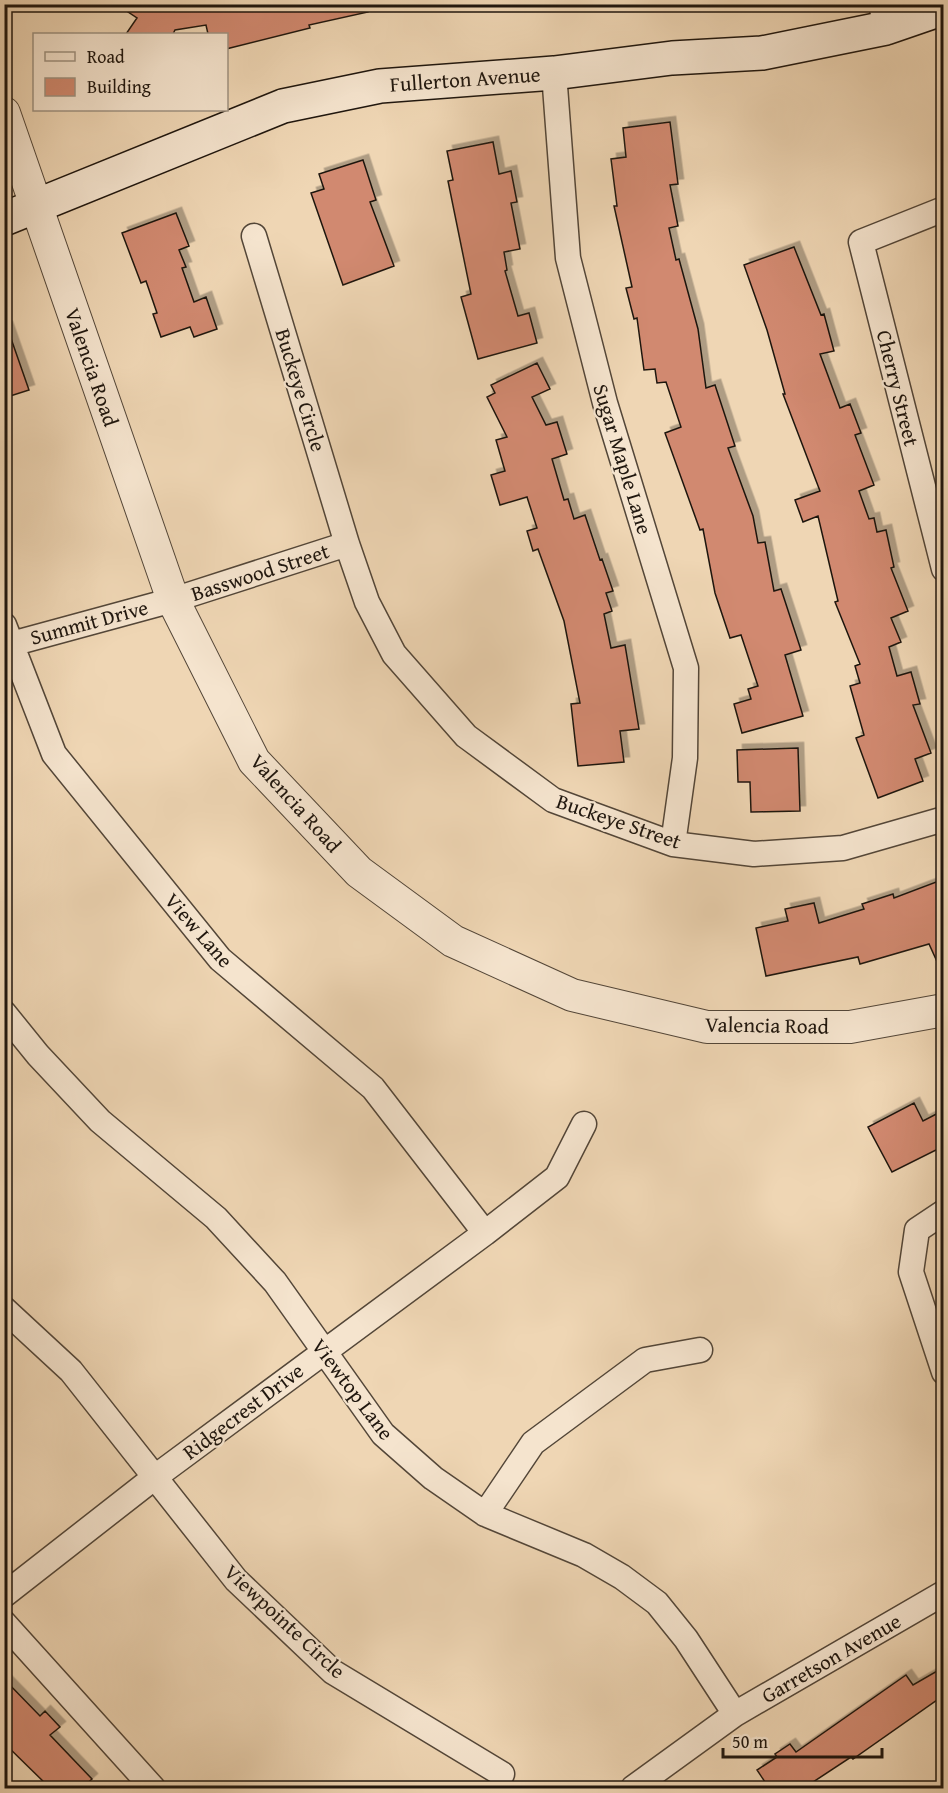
<svg xmlns="http://www.w3.org/2000/svg" width="948" height="1793" font-family="'Gentium Book Plus',serif">
  <style>
    .building { fill: #d1896f; stroke: #1f160e; stroke-width: 1.5; filter: url(#shadow) }
    .lines { fill: none; stroke-linecap: round; stroke-linejoin: round }
    .minor-casing { stroke: #534638; stroke-width: 27 }
    .tertiary-casing { stroke: #534638; stroke-width: 34 }
    .secondary-casing { stroke: #1f160e; stroke-width: 36 }
    .minor { stroke: #f5e4ce; stroke-width: 24 }
    .tertiary { stroke: #f5e4ce; stroke-width: 32 }
    .secondary { stroke: #f5e4ce; stroke-width: 33 }
    .labels { text-anchor: middle; dominant-baseline: central; stroke-width: 4.5; stroke-linejoin: round; paint-order: stroke }
    .street-label { font-size: 21px; fill: #1f160e; stroke: #f5e4ce }
  </style>
  <defs>
    <filter id="shadow"><feDropShadow dx="5.5" dy="-5.5" stdDeviation="0" flood-color="#0004"/></filter>
  </defs>
  <rect width="100%" height="100%" fill="#efd6b4"/>
  <filter id="stains"><feTurbulence type="fractalNoise" baseFrequency=".00333" numOctaves="4"/><feColorMatrix values="0 0 0 0 .2 0 0 0 0 .09 0 0 0 0 .02 0 0 0 .5 -.17"/></filter>
  <radialGradient id="worn" r=".72"><stop offset=".6" stop-color="#630" stop-opacity="0"/><stop offset="1" stop-color="#630" stop-opacity=".3"/></radialGradient>
  <path class="building" d="M 116,4 L 167,4 L 174,9 L 196,4 L 367,4 L 368,12 L 309,25 L 310,28 L 226,49 L 226,34 L 208,34 L 206,25 L 175,30 L 173,34 L 126,34 L 137,18 Z
    M 670,122 L 678,184 L 670,185 L 678,226 L 669,228 L 676,260 L 679,259 L 698,329 L 706,388 L 715,385 L 735,446 L 728,448 L 753,516 L 758,543 L 765,542 L 774,591 L 781,589 L 801,650 L 785,655 L 803,716 L 742,733 L 734,704 L 751,699 L 748,689 L 758,686 L 741,635 L 730,638 L 715,593 L 703,529 L 700,530 L 665,433 L 681,427 L 666,382 L 657,383 L 655,369 L 644,370 L 637,318 L 634,319 L 626,288 L 632,287 L 614,206 L 617,206 L 611,159 L 626,157 L 623,128 Z
    M 493,142 L 499,174 L 511,171 L 517,202 L 511,203 L 520,249 L 504,252 L 507,270 L 505,271 L 518,316 L 529,313 L 537,343 L 478,359 L 461,297 L 471,294 L 448,181 L 453,180 L 447,151 Z
    M 363,160 L 376,200 L 370,202 L 394,266 L 343,285 L 311,193 L 324,189 L 319,174 Z
    M 176,213 L 189,246 L 179,250 L 186,267 L 182,268 L 194,302 L 206,297 L 217,329 L 194,337 L 190,327 L 161,337 L 153,314 L 157,313 L 146,281 L 141,283 L 122,233 Z
    M 794,247 L 821,315 L 824,314 L 834,351 L 820,354 L 840,408 L 850,404 L 861,433 L 855,435 L 874,485 L 859,491 L 869,519 L 874,518 L 877,532 L 886,530 L 894,567 L 891,568 L 908,611 L 891,618 L 901,642 L 889,647 L 897,676 L 911,672 L 920,704 L 913,705 L 931,753 L 915,759 L 923,781 L 878,798 L 856,738 L 864,735 L 850,686 L 860,683 L 855,666 L 860,664 L 835,602 L 838,601 L 818,516 L 803,522 L 795,500 L 820,491 L 783,394 L 785,394 L 767,330 L 744,265 Z
    M 7,327 L 29,390 L 4,398 L 4,328 Z
    M 537,363 L 550,389 L 532,397 L 546,425 L 557,422 L 567,454 L 552,459 L 564,500 L 568,499 L 574,519 L 585,515 L 600,560 L 602,559 L 613,591 L 606,593 L 612,611 L 604,614 L 611,648 L 625,645 L 639,729 L 620,731 L 624,762 L 578,766 L 571,704 L 580,703 L 564,621 L 538,549 L 533,551 L 527,531 L 537,528 L 527,497 L 500,505 L 491,475 L 505,471 L 496,440 L 507,437 L 487,397 L 495,393 L 491,385 Z
    M 798,748 L 800,811 L 751,812 L 750,782 L 738,782 L 737,750 Z
    M 944,879 L 944,977 L 929,944 L 860,964 L 858,957 L 766,976 L 756,928 L 788,921 L 785,909 L 814,903 L 819,923 L 864,909 L 862,904 L 893,894 L 894,898 Z
    M 914,1103 L 923,1121 L 944,1110 L 944,1146 L 892,1172 L 868,1127 Z
    M 944,1667 L 944,1695 L 853,1759 L 851,1757 L 804,1788 L 769,1788 L 757,1770 L 777,1757 L 775,1754 L 790,1744 L 796,1752 L 906,1675 L 913,1685 Z
    M 4,1679 L 40,1716 L 45,1711 L 60,1727 L 50,1735 L 92,1779 L 82,1788 L 50,1788 L 4,1743 Z"/>
  <g class="lines">
    <defs>
      <path id="minor" d="M 881,4 L 886,28
        M 554,73 L 568,258 L 605,403 L 686,668 L 685,758 L 673,844
        M 944,209 L 861,242 L 944,569
        M 254,236 L 347,544 L 367,602 L 394,654 L 466,736 L 553,800 L 673,844 L 754,854 L 843,848 L 944,819
        M 4,625 L 54,754 L 220,959 L 373,1088 L 485,1233
        M 4,646 L 173,600 L 347,544
        M 4,1013 L 38,1055 L 100,1121 L 216,1218 L 275,1282 L 383,1434 L 433,1478 L 485,1514 L 584,1555 L 622,1577 L 657,1603 L 686,1639 L 735,1714
        M 944,1212 L 917,1230 L 911,1272 L 944,1372
        M 4,1309 L 71,1371 L 236,1580 L 333,1672 L 502,1774
        M 485,1514 L 533,1443 L 645,1360 L 700,1350
        M 4,1595 L 155,1477 L 485,1233 L 557,1177 L 584,1124
        M 4,1623 L 153,1788
        M 633,1788 L 735,1714 L 944,1593"/>
      <path id="tertiary" d="M 4,113 L 173,600 L 254,761 L 359,872 L 453,941 L 572,995 L 707,1027 L 850,1027 L 944,1010"/>
      <path id="secondary" d="M 4,219 L 283,106 L 380,86 L 554,73 L 672,58 L 762,53 L 886,28 L 944,8"/>
    </defs>
    <use href="#minor" class="minor-casing"/>
    <use href="#tertiary" class="tertiary-casing"/>
    <use href="#secondary" class="secondary-casing"/>
    <use href="#minor" class="minor"/>
    <use href="#tertiary" class="tertiary"/>
    <use href="#secondary" class="secondary"/>
  </g>
  <g class="labels">
    <g class="street-label">
      <text transform="translate(465 79) rotate(-4)">Fullerton Avenue</text>
      <text transform="translate(92 367) rotate(71)">Valencia Road</text>
      <text transform="translate(898 388) rotate(76)">Cherry Street</text>
      <text transform="translate(301 390) rotate(73)">Buckeye Circle</text>
      <text transform="translate(623 459) rotate(73)">Sugar Maple Lane</text>
      <text transform="translate(260 572) rotate(-18)">Basswood Street</text>
      <text transform="translate(89 622) rotate(-15)">Summit Drive</text>
      <text transform="translate(296 803) rotate(48)">Valencia Road</text>
      <text transform="translate(619 821) rotate(19)">Buckeye Street</text>
      <text transform="translate(199 930) rotate(49)">View Lane</text>
      <text transform="translate(767 1025) rotate(1)">Valencia Road</text>
      <text transform="translate(353 1389) rotate(53)">Viewtop Lane</text>
      <text transform="translate(243 1411) rotate(-37)">Ridgecrest Drive</text>
      <text transform="translate(285 1621) rotate(43)">Viewpointe Circle</text>
      <text transform="translate(831 1658) rotate(-30)">Garretson Avenue</text>
    </g>
  </g>
  <rect width="948" height="1793" fill="none" stroke="#efd6b4" stroke-width="24"/>
  <rect x="6" y="6" width="936" height="1781" fill="none" stroke="#1f160e" stroke-width="3"/>
  <rect x="12" y="12" width="924" height="1769" fill="none" stroke="#1f160e" stroke-width="1.5"/>
  <rect x="33" y="33" width="195" height="78" fill="#f5e4ce" stroke="#9f9281" stroke-width="1.5"/>
  <rect x="45" y="52" width="30" height="9" fill="#f5e4ce" stroke="#9f9281" stroke-width="1.5"/>
  <text x="87" y="63" font-size="18" fill="#1f160e">Road</text>
  <rect x="45" y="78" width="30" height="18" fill="#d1896f" stroke="#9f9281" stroke-width="1.5"/>
  <text x="87" y="93" font-size="18" fill="#1f160e">Building</text>
  <path d="M723 1748v9h159v-9" fill="none" stroke="#1f160e" stroke-width="3"/>
  <text x="732" y="1748" font-size="18" fill="#1f160e" stroke="#f5e4ce" stroke-width="4.5" paint-order="stroke">50 m</text>
  <rect width="100%" height="100%" filter="url(#stains)"/>
  <rect width="100%" height="100%" fill="url(#worn)"/>
</svg>
